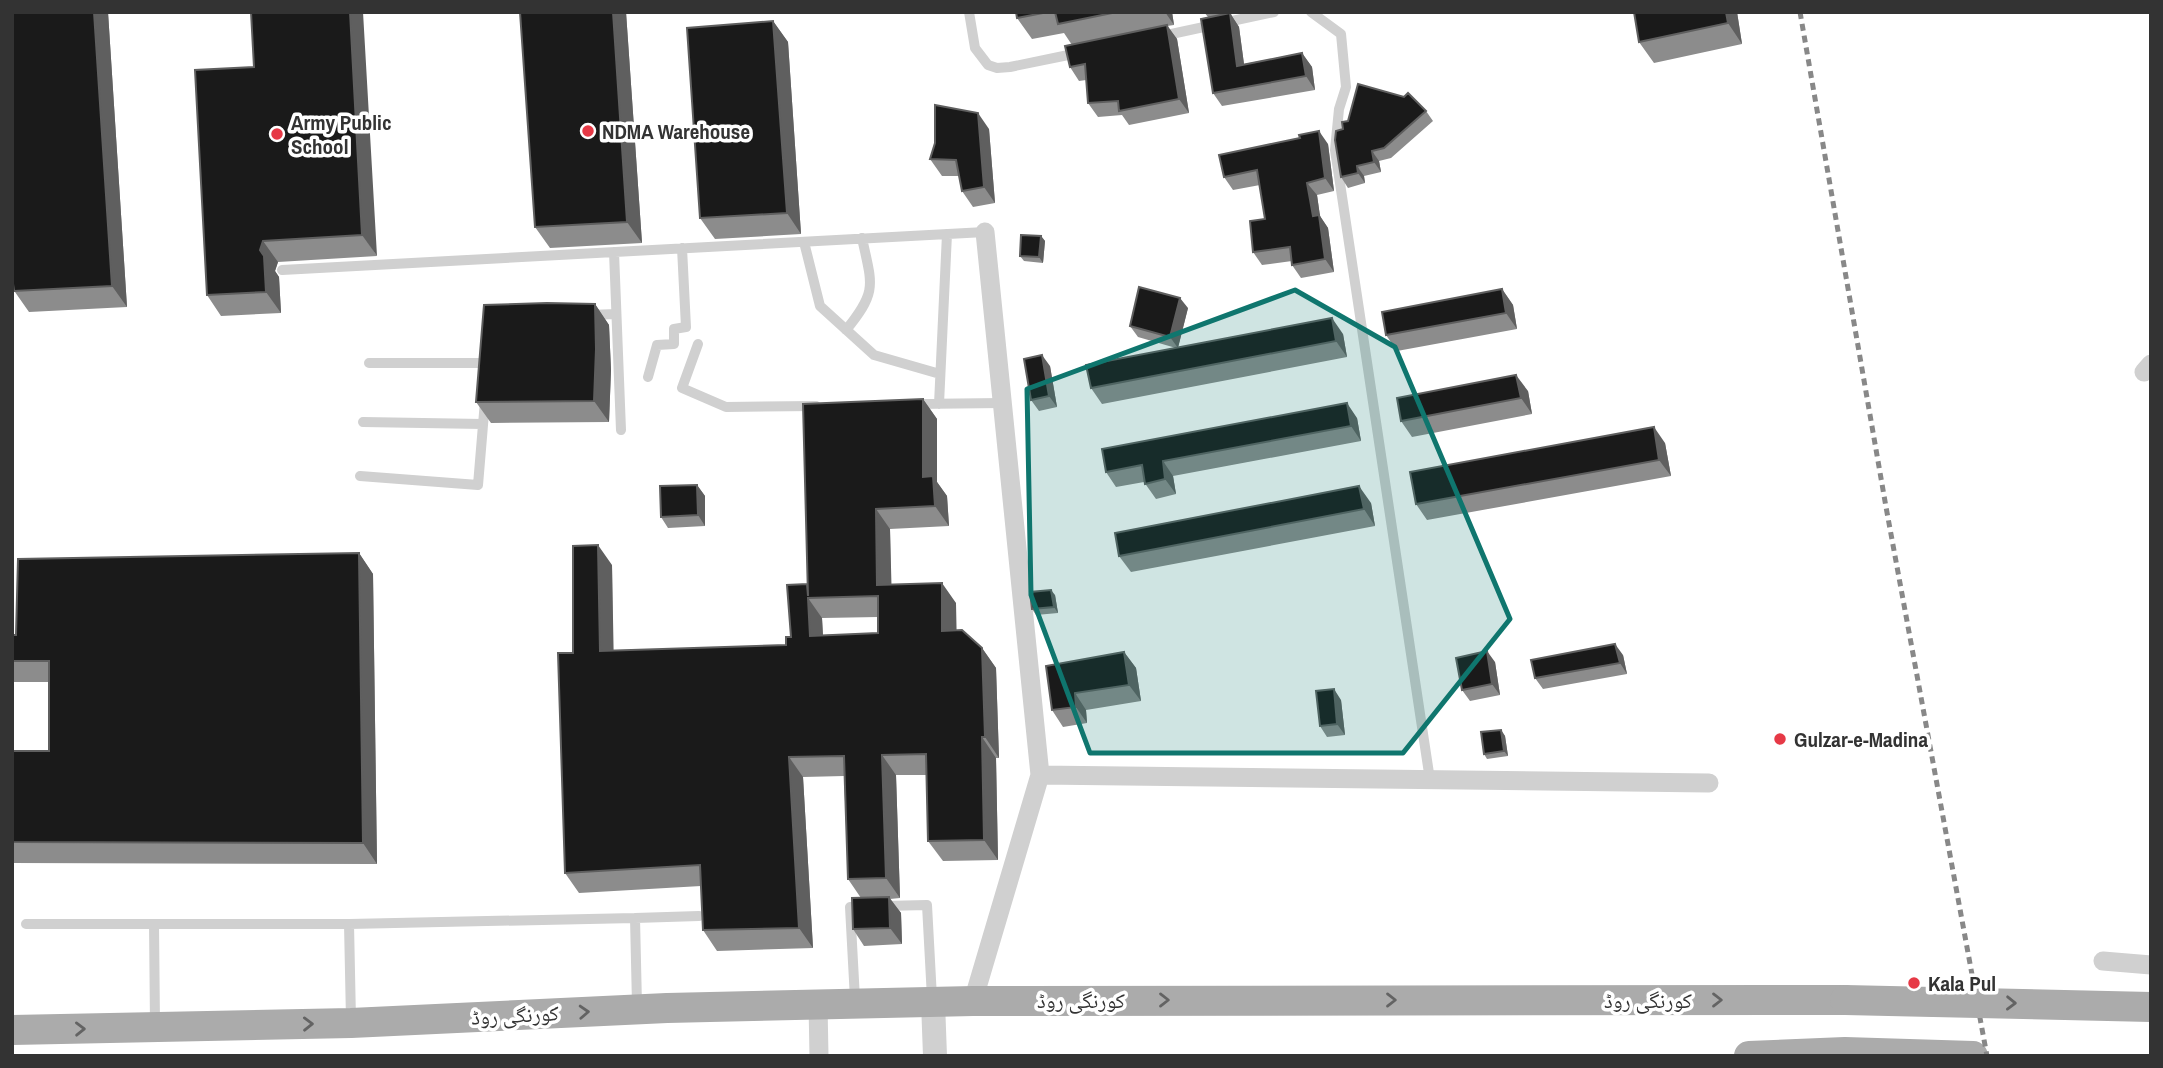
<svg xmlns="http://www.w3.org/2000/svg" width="2163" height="1068" font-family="'Archivo Narrow','Noto Naskh Arabic',sans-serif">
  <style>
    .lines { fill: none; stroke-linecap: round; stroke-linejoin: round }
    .service { stroke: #d0d0d0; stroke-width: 10 }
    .minor { stroke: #d0d0d0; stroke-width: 19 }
    .tertiary { stroke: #d0d0d0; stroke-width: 24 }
    .primary { stroke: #ababab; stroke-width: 30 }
    .rail { stroke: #888; stroke-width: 5; stroke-dasharray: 7 5; stroke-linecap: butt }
    .primary-bridge { stroke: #ababab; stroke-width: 30 }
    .wall { fill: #8c8c8c; fill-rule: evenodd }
    .shaded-wall { fill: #5f5f5f }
    .building { fill: #1a1a1a; stroke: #5f5f5f; stroke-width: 2; fill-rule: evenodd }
    .oneway { stroke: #636363 }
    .marked { fill: #0f766e; fill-opacity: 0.2; stroke: #0f766e; stroke-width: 5; stroke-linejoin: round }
    .poi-dot { fill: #e63946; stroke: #fff; stroke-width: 2.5 }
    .labels { text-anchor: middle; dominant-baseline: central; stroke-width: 7; stroke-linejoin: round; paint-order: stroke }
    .poi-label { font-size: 21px; font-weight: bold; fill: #333; stroke: #fff; text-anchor: start }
    .street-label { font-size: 21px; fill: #333; stroke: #fff }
  </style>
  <rect width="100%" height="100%" fill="#fff"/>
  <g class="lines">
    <path class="service" d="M 969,12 L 975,48 L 988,65 L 997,68 L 1010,67 L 1078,53
      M 1311,12 L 1341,34 L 1346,87 L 1339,109 L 1335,150 L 1430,780
      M 1162,36 L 1274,12
      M 804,242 L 820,306 L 874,355 L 940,374
      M 614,252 L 621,430
      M 282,270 L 985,232
      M 589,315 L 616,314
      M 846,330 C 878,291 872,285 862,238
      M 698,344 L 682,388 L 726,407 L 816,406
      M 369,363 L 488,363
      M 648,377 L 657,345 L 674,344 L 674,329 L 686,327 L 682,248
      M 915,404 L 1002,403
      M 939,404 L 947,234
      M 363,422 L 483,424
      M 360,476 L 478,485 L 485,401
      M 884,906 L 927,905 L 932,998
      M 26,924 L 349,924 L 635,918
      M 154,924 L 155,1024
      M 349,924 L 351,1019
      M 855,999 L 850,907 L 862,907
      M 637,1005 L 635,918 L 699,916"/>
    <path class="minor" d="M 2144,372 L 2151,364
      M 1040,775 L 1709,783
      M 2103,961 L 2151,965
      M 973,1001 L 1040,775 L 985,232
      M 818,1004 L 819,1056"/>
    <path class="tertiary" d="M 933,1002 L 935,1056"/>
    <path class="primary" d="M 12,1030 L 351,1023 L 667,1008 L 973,1001 L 1845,1000
      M 1749,1056 L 1845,1052 L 1973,1056"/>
    <path class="rail" d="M 1800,12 L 1886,507 L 1987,1056"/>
    <path class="primary-bridge" d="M 1845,1000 L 2151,1007"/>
  </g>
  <path class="wall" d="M 12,12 L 108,12 L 127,307 L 29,312 L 15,292 L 12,292 Z
    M 520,12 L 626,12 L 642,243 L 550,248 L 535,227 Z
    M 1016,12 L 1172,12 L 1174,25 L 1167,26 L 1177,39 L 1189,113 L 1129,125 L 1122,115 L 1098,117 L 1088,103 L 1086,80 L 1079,81 L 1070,67 L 1072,45 L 1064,33 L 1032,39 L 1017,18 Z
    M 1204,12 L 1235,12 L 1230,13 L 1239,27 L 1244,64 L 1302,53 L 1312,67 L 1315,90 L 1222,106 L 1213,93 L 1208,17 Z
    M 1634,12 L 1737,12 L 1742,44 L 1654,63 L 1639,42 Z
    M 773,21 L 788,42 L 801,234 L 715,239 L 700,218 Z
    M 254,67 L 377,256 L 278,262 L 275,271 L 279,277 L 281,313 L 221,316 L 207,295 Z
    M 1426,111 L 1433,121 L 1391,158 L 1379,161 L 1381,172 L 1364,176 L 1365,183 L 1348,188 L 1341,177 L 1335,140 Z
    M 989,129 L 995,203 L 973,207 L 962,191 L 959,176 L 942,176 L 930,159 Z
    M 1328,144 L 1334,191 L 1317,195 L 1320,216 L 1328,228 L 1334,272 L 1301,278 L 1292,265 L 1292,261 L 1262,265 L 1253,252 L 1265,219 L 1260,185 L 1233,190 L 1224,177 Z
    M 1041,236 L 1045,241 L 1043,263 L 1024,261 L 1020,256 Z
    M 1502,289 L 1513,305 L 1517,329 L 1397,351 L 1386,335 Z
    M 595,304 L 609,325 L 611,370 L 609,422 L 491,423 L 476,402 Z
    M 1188,308 L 1178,347 L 1343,334 L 1347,357 L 1102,404 L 1091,388 L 1176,348 L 1138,337 L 1130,326 Z
    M 1050,366 L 1057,407 L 1039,411 L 1031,400 Z
    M 1528,391 L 1532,414 L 1412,437 L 1401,421 Z
    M 923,399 L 937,419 L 937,482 L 947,496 L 949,526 L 890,529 L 891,584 L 956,603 L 956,631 L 982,648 L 996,668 L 999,758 L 996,758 L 998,860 L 943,861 L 928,841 L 927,775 L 896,775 L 900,898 L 890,899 L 901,913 L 902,944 L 864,946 L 853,929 L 861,898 L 848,879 L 844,776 L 803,777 L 813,948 L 717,951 L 703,930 L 701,886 L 579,893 L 565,873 L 573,653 L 612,565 L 613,651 L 786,645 L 791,637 L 807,584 ZM 878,617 L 878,633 L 823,635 L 822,618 Z
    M 1357,418 L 1361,441 L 1173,476 L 1176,494 L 1156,499 L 1144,482 L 1116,487 L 1106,472 Z
    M 1665,443 L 1671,476 L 1427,520 L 1416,504 Z
    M 697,485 L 705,496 L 705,526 L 668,528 L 661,517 Z
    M 1371,503 L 1375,526 L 1131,572 L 1119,556 Z
    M 359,553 L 373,574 L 377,864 L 12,863 L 12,751 L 49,751 L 49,682 L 12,682 L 12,635 L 16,635 Z
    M 1055,595 L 1058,613 L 1036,615 L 1032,609 Z
    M 1124,652 L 1136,668 L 1141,701 L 1086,710 L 1087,723 L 1063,727 L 1052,710 Z
    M 1623,655 L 1627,674 L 1543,689 L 1535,678 Z
    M 1495,662 L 1500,695 L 1470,701 L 1462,690 Z
    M 1341,700 L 1345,735 L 1327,737 L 1320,726 Z
    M 1501,730 L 1505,736 L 1508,756 L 1487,759 L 1484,754 Z"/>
  <path class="shaded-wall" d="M 94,12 L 108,12 L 127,307 L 112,286 Z
    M 350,12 L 363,12 L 377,256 L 362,235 Z
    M 613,12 L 626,12 L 642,243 L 627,222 Z
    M 1165,12 L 1172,12 L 1174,25 Z
    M 1726,12 L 1737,12 L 1742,44 L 1728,23 Z
    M 1230,13 L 1239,27 L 1246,79 L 1237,66 Z
    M 773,21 L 788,42 L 801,234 L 787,213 Z
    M 1167,25 L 1177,39 L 1189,113 L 1179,99 Z
    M 1302,53 L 1312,67 L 1315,90 L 1306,76 Z
    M 978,113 L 989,129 L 995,203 L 984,187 Z
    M 1319,131 L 1328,144 L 1334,191 L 1325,178 Z
    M 1372,151 L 1379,161 L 1381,172 L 1374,162 Z
    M 1357,166 L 1364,176 L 1365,183 L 1358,173 Z
    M 1307,183 L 1317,195 L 1320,216 L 1328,228 L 1334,272 L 1325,259 L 1313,216 Z
    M 1041,236 L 1045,241 L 1043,263 L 1039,257 Z
    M 263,241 L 278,262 L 275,271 L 279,277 L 281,313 L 266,292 L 260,250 Z
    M 1502,289 L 1513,305 L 1517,329 L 1506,313 Z
    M 1180,298 L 1188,308 L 1178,348 L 1170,337 Z
    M 595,304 L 609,325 L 611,370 L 609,422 L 594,401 Z
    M 1332,318 L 1343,334 L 1347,357 L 1336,341 Z
    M 1042,355 L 1050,366 L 1057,407 L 1049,396 Z
    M 1516,375 L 1528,391 L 1532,414 L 1521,398 Z
    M 923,399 L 937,419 L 937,482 L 947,496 L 949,526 L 935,506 L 923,477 Z
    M 1347,403 L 1357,418 L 1361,441 L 1351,426 Z
    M 1654,427 L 1665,443 L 1671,476 L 1659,460 Z
    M 1163,461 L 1173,476 L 1176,494 L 1165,479 Z
    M 697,485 L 705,496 L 705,526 L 698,515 Z
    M 1359,486 L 1371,503 L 1375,526 L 1364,509 Z
    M 876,509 L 890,529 L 892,605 L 877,585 Z
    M 598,545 L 612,565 L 614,672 L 600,651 Z
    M 359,553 L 373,574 L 377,864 L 363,843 Z
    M 942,583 L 956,603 L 957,651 L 942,631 Z
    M 1051,590 L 1055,595 L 1058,613 L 1054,607 Z
    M 808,598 L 822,618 L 824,656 L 810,636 Z
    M 1615,644 L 1623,655 L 1627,674 L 1620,663 Z
    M 982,648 L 996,668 L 999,758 L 985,737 Z
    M 1487,651 L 1495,662 L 1500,695 L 1492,684 Z
    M 1124,652 L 1136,668 L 1141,701 L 1129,685 Z
    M 1334,689 L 1341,700 L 1345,735 L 1337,724 Z
    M 1075,693 L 1086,710 L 1087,723 L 1076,707 Z
    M 1501,730 L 1505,736 L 1508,756 L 1504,751 Z
    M 982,737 L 996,758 L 998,860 L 984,840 Z
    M 882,755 L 896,775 L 900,898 L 886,878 Z
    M 789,757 L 803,777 L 813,948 L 799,928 Z
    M 889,897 L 901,913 L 902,944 L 890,928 Z"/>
  <path class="building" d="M 12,12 L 94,12 L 112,286 L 14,291 L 12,277 Z
    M 251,12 L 350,12 L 362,235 L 263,241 L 260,250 L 264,256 L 266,292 L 207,295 L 195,70 L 254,67 Z
    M 520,12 L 613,12 L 627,222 L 535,227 Z
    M 1016,12 L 1048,12 L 1017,18 Z
    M 1055,12 L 1117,12 L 1058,24 Z
    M 1634,12 L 1726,12 L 1728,23 L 1639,42 Z
    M 1230,13 L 1237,66 L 1302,53 L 1306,76 L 1213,93 L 1201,19 Z
    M 773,21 L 787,213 L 700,218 L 687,28 Z
    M 1167,25 L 1179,99 L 1119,111 L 1118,101 L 1088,103 L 1085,64 L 1070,67 L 1065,46 Z
    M 1358,84 L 1404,97 L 1408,93 L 1426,111 L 1384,148 L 1372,151 L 1374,162 L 1357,166 L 1358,173 L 1341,177 L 1335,140 L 1336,131 L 1343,129 L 1342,122 L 1348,121 Z
    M 935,105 L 978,113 L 984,187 L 962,191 L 956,160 L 930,159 L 935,143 Z
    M 1319,131 L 1325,178 L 1307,183 L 1313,216 L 1319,215 L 1325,259 L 1292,265 L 1290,247 L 1253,252 L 1250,221 L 1265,219 L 1257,170 L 1224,177 L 1219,155 L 1300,138 L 1299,135 Z
    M 1021,235 L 1041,236 L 1039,257 L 1020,256 Z
    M 1139,287 L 1180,298 L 1170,337 L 1130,326 Z
    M 1502,289 L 1506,313 L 1386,335 L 1382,312 Z
    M 547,303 L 595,304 L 596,349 L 594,401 L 476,402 L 484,305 Z
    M 1332,318 L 1336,341 L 1091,388 L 1086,365 Z
    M 1042,355 L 1049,396 L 1031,400 L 1024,359 Z
    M 1516,375 L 1521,398 L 1401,421 L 1397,398 Z
    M 923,399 L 923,477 L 933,476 L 935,506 L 876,509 L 877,585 L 942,583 L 942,631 L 962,630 L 982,648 L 985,737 L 982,737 L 984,840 L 928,841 L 926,754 L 882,755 L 886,878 L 848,879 L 844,756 L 789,757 L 799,928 L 703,930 L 700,865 L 565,873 L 558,653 L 573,653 L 573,546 L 598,545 L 600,651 L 786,645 L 786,637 L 791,637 L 787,585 L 807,584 L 808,596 L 803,404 ZM 878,596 L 878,633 L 810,636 L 808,598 Z
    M 1347,403 L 1351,426 L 1163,461 L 1165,479 L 1145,484 L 1142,465 L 1106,472 L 1102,449 Z
    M 1654,427 L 1659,460 L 1416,504 L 1410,472 Z
    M 697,485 L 698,515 L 661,517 L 660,486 Z
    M 1359,486 L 1364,509 L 1119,556 L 1115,533 Z
    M 359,553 L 363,843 L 12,842 L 12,751 L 49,751 L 49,661 L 12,661 L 12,635 L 16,635 L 18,559 Z
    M 1051,590 L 1054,607 L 1032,609 L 1030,592 Z
    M 1615,644 L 1620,663 L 1535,678 L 1531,660 Z
    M 1487,651 L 1492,684 L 1462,690 L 1456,658 Z
    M 1124,652 L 1129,685 L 1075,693 L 1076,707 L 1052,710 L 1046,666 Z
    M 1334,689 L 1337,724 L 1320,726 L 1316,691 Z
    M 1501,730 L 1504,751 L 1484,754 L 1481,732 Z
    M 889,897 L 890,928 L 853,929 L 852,898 Z"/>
  <defs><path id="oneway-chevron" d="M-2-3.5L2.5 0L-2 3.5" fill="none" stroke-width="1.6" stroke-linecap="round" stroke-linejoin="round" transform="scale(1.75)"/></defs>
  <g class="oneway">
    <use href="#oneway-chevron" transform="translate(1164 1000)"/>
    <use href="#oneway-chevron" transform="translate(1391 1000)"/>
    <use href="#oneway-chevron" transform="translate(1717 1000)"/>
    <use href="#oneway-chevron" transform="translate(2011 1003) rotate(1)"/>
    <use href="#oneway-chevron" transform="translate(584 1012) rotate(-3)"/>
    <use href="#oneway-chevron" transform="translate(308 1024) rotate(-1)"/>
    <use href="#oneway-chevron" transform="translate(80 1029) rotate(-1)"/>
  </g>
  <path class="marked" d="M 1295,290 L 1395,347 L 1510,619 L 1403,753 L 1090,753 L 1031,595 L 1027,389 Z"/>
  <g class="poi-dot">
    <circle cx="588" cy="131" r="7"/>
    <circle cx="277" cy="134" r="7"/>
    <circle cx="1780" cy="739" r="7"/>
    <circle cx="1914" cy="983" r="7"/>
  </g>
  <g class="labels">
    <g class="poi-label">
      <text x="291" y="122">Army Public<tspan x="291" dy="24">School</tspan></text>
      <text x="602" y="131">NDMA Warehouse</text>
      <text x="1794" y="739">Gulzar-e-Madina</text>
      <text x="1928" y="983">Kala Pul</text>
    </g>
    <g class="street-label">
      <text x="1081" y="1000">کورنگی روڈ</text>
      <text x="1648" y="1000">کورنگی روڈ</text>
      <text transform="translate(515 1015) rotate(-3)">کورنگی روڈ</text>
    </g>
  </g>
  <rect width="2163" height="1068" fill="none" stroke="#333333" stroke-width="28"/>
</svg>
